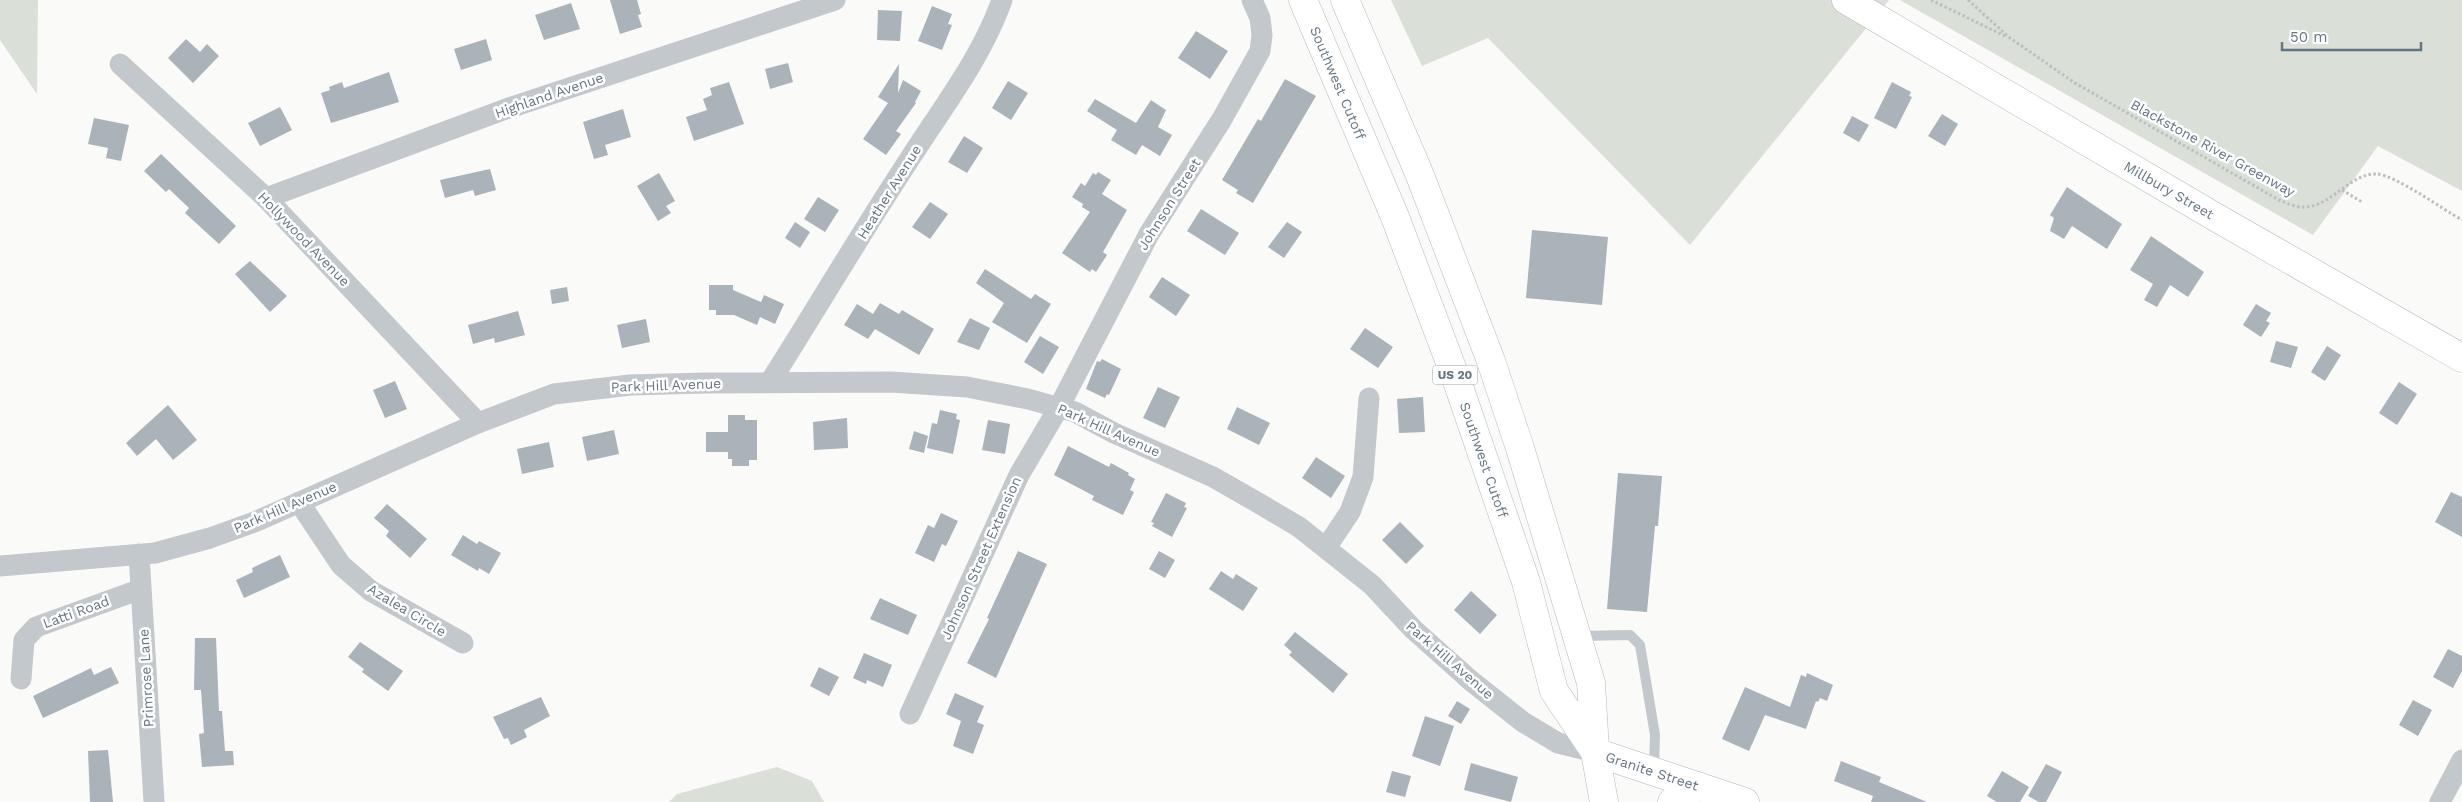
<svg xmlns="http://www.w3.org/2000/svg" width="2462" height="802" font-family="'Work Sans',sans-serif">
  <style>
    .green { fill: #dadfd7 }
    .building { fill: #aab3b9 }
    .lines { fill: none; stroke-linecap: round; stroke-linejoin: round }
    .secondary-casing { stroke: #b3babf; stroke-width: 29 }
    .primary-casing { stroke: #b5babe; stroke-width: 29 }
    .highway-casing { stroke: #b4b9bd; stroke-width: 29 }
    .path { stroke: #bbbfc2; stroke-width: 3; stroke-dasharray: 2.5 2.5; stroke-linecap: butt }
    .lane { stroke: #c3c8cc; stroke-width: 10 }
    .street { stroke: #c3c8cc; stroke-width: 21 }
    .secondary { stroke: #fff; stroke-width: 28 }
    .primary { stroke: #fff; stroke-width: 28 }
    .highway { stroke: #fff; stroke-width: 28 }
    .labels { text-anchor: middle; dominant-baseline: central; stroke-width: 5; stroke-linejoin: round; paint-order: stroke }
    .shield { fill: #fff; stroke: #939fa8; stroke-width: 1 }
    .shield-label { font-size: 12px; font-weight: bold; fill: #657683 }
    .street-label { font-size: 14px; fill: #657683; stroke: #fff }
  </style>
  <rect width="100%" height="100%" fill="#fafaf8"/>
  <path class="green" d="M 0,0 L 38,0 L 37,94 L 0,40 Z
    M 1391,0 L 1889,0 L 1690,245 L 1488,38 L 1422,66 Z
    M 1900,0 L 2462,0 L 2462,191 L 2378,146 L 2313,235 Z
    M 777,767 L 812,781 L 824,802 L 669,802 L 677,794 Z"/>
  <path class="building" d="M 610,0 L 637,0 L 641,14 L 638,15 L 642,27 L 620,34 Z
    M 571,3 L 580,29 L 544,40 L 535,15 Z
    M 932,6 L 952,14 L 948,24 L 952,25 L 942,50 L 918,41 Z
    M 878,10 L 902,11 L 900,41 L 877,40 Z
    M 1196,31 L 1228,51 L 1210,79 L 1178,58 Z
    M 186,39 L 200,52 L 207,44 L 219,56 L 193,83 L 168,58 Z
    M 486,39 L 492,60 L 461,70 L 454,49 Z
    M 788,63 L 793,82 L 770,89 L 765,69 Z
    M 899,64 L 898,93 L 903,80 L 921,91 L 915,102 L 916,103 L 896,131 L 901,134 L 886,155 L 863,139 L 888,103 L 878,97 Z
    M 389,72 L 399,102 L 331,123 L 321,93 L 330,90 L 329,87 L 342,82 L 344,88 Z
    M 1285,79 L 1316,96 L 1253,203 L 1236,193 L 1238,190 L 1222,180 L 1258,119 L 1261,121 Z
    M 1008,81 L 1028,93 L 1011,120 L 992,108 Z
    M 729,82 L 744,124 L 694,141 L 686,117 L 707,110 L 703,99 L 712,95 L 710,88 Z
    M 1892,82 L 1911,92 L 1909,96 L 1912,97 L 1896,129 L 1874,118 Z
    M 1095,99 L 1136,123 L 1151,100 L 1166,110 L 1158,127 L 1172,135 L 1160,156 L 1142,145 L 1136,155 L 1111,140 L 1117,130 L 1087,111 Z
    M 280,107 L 292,130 L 260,146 L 248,123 Z
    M 623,109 L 631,137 L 605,145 L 608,155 L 594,159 L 583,122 Z
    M 1942,114 L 1958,124 L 1945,146 L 1928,136 Z
    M 1852,116 L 1869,125 L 1859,142 L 1843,133 Z
    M 94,118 L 129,125 L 121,161 L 106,158 L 108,148 L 88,144 Z
    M 964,136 L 983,148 L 967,173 L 948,162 Z
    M 161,154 L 236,226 L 219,244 L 185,213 L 189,208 L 169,189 L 166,192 L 144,171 Z
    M 490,169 L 496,190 L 475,196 L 473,190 L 445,198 L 440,180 Z
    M 1098,172 L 1111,180 L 1102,194 L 1127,210 L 1103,252 L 1107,255 L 1096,272 L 1092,269 L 1090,272 L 1062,253 L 1090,212 L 1082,207 L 1083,204 L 1072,197 L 1081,183 L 1085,186 L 1093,173 L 1096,175 Z
    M 659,173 L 675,201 L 666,206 L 671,213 L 658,221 L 637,186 Z
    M 2067,187 L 2122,224 L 2107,249 L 2072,226 L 2064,239 L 2050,231 L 2054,218 L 2050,215 Z
    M 818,197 L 839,210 L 825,232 L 804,219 Z
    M 930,202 L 948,214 L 930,239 L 912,227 Z
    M 1201,209 L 1239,233 L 1225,255 L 1187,231 Z
    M 795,222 L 810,232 L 800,248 L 785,238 Z
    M 1287,222 L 1302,232 L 1284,258 L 1268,247 Z
    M 1532,230 L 1608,237 L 1602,305 L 1526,298 Z
    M 2151,236 L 2204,272 L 2188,297 L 2170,285 L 2157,307 L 2144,300 L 2153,284 L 2130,270 Z
    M 250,261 L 287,296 L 270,312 L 235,274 Z
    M 985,269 L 1031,299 L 1035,294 L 1051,304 L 1027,343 L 992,322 L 1004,303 L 976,283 Z
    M 1162,277 L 1190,295 L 1176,316 L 1149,297 Z
    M 709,285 L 733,285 L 733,290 L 761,302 L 764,295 L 784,304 L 775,324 L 760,317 L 757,325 L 734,315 L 716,315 L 716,310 L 709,310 Z
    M 567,287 L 569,301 L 552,304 L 550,290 Z
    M 880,303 L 899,314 L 902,310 L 934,329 L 919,355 L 875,329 L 868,339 L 844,325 L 857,304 L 873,314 Z
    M 2256,304 L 2271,313 L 2266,321 L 2270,323 L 2261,337 L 2243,325 Z
    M 518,311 L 525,335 L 495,343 L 494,338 L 473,344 L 468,325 Z
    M 970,318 L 990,328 L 979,350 L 957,342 Z
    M 646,319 L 650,342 L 622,348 L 617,325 Z
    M 1365,328 L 1393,347 L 1378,368 L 1350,349 Z
    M 1040,336 L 1059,347 L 1043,374 L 1024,362 Z
    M 2276,341 L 2298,347 L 2291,368 L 2270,362 Z
    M 2327,346 L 2341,355 L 2325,381 L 2311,372 Z
    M 1102,359 L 1121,369 L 1109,395 L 1107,394 L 1105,398 L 1086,389 L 1097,361 L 1100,362 Z
    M 395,381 L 407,409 L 385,418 L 373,390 Z
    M 2399,382 L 2417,394 L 2397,425 L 2379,413 Z
    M 1158,387 L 1180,397 L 1165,428 L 1143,418 Z
    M 1423,397 L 1425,432 L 1399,433 L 1397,399 Z
    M 168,405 L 197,440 L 173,460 L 156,439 L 137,456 L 126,443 Z
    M 1237,407 L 1270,423 L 1259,445 L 1227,429 Z
    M 940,410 L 957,414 L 956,419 L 960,420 L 953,454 L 927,448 L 932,423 L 937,424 Z
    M 728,415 L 745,415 L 745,420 L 757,420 L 757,460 L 749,460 L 749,466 L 732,466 L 732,459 L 728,459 L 728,452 L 706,452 L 706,432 L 728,432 Z
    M 847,418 L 848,448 L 814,450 L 813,422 Z
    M 988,420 L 1010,424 L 1005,454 L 982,450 Z
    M 614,430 L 619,454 L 587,461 L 582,437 Z
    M 914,431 L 928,436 L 924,453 L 909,449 Z
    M 549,442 L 554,467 L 522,474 L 517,449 Z
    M 1068,446 L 1109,467 L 1111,463 L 1129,473 L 1128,475 L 1135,479 L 1130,490 L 1134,492 L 1123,515 L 1092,500 L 1094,496 L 1054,475 Z
    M 1316,457 L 1345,476 L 1331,498 L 1302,478 Z
    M 1618,473 L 1662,476 L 1658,526 L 1655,526 L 1647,612 L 1607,609 Z
    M 2451,492 L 2462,497 L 2462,537 L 2435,522 Z
    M 1166,493 L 1186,503 L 1184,507 L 1187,508 L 1172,537 L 1152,526 L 1154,523 L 1151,522 Z
    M 387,504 L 427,539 L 410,558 L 386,536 L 389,531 L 374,518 Z
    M 941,513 L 958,521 L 946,546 L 942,544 L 934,562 L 915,553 L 928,525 L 934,528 Z
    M 1400,522 L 1424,546 L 1406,564 L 1382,540 Z
    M 463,535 L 477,544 L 479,541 L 501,553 L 489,574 L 479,568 L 478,571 L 451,555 Z
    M 1018,551 L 1047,564 L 996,678 L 967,663 L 989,619 L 987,618 Z
    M 1159,551 L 1175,560 L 1165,578 L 1149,569 Z
    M 280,555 L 290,577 L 244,598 L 236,580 L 253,572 L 252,568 Z
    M 1221,571 L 1233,579 L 1236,574 L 1258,588 L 1243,611 L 1209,589 Z
    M 1471,591 L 1497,615 L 1480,634 L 1454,610 Z
    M 880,598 L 917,615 L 908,635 L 870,619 Z
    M 1295,632 L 1348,674 L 1333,693 L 1289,655 L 1292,652 L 1284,645 Z
    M 195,638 L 216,638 L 219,711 L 222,711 L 225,751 L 233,751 L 234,765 L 202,767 L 199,734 L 204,733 L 201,690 L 194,690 Z
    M 360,642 L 403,671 L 388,691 L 362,672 L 364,669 L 348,657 Z
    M 2448,649 L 2462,656 L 2462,671 L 2453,688 L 2433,677 Z
    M 864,653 L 892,665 L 883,687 L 867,680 L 866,684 L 853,678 Z
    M 111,667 L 119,683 L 43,718 L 33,696 L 91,668 L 94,675 Z
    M 819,667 L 839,677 L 829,696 L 810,686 Z
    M 1807,673 L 1833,685 L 1827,701 L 1820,698 L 1818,702 L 1816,701 L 1806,729 L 1765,715 L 1749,751 L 1722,739 L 1745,687 L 1790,707 L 1801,675 L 1806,677 Z
    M 955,693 L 984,706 L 977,722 L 984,725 L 973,754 L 953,746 L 961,721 L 946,714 Z
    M 541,697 L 550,716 L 524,730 L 527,737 L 511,745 L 508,738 L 504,739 L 493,717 Z
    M 2413,700 L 2432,710 L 2418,736 L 2399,725 Z
    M 1457,701 L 1470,709 L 1461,724 L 1448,716 Z
    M 1425,716 L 1454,726 L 1440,766 L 1412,756 Z
    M 108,750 L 113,802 L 90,802 L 88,751 Z
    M 1841,761 L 1881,777 L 1879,782 L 1927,802 L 1871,802 L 1873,796 L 1834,781 Z
    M 1471,763 L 1518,777 L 1511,802 L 1464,790 Z
    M 2046,764 L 2062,772 L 2046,802 L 2039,802 L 2028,796 Z
    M 1392,771 L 1411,776 L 1405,797 L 1386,792 Z
    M 2002,771 L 2029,787 L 2020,802 L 1997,802 L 1987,796 Z"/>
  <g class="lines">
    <defs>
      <path id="secondary" d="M 1846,0 L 2217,218 L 2462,358
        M 1595,752 L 1745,802"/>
      <path id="primary" d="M 1303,0 L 1395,217 L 1457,381 L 1526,582 L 1554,691 L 1595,752
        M 1345,0 L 1419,173 L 1491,361 L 1520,448 L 1591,683 L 1595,750
        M 1672,802 L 1698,786"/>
      <path id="highway" d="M 1595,752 L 1604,802"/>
    </defs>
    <use href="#secondary" class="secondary-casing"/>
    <use href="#primary" class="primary-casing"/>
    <use href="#highway" class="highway-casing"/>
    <path class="path" d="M 1931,0 L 2007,37
      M 1968,0 L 2010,38 L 2075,83 L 2279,200 C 2287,203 2296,208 2305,207 C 2332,206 2350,173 2377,174 C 2395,175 2444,210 2462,220
      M 2342,190 L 2362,202"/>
    <path class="lane" d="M 1577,636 L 1630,635 L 1640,645 L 1655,735 L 1654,771"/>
    <path class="street" d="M 120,64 L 266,198 L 478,423
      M 266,198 L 506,109 L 835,0
      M 770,382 C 817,308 861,233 909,160 C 942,108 981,59 1002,0
      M 299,502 L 341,565 L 371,591 L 463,643
      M 1326,548 L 1350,512 L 1363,477 L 1369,398
      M 139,554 L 154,802
      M 0,566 L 155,553 L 210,538 L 257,521 L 478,423 L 554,394 L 630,385 L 705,383 L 891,382 L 967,387 L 1028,399 L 1075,412 L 1114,433 L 1213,477 L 1255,501 L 1299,527 L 1372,585 L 1413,629 L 1470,680 L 1523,722 L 1558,743 L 1595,752
      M 21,679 L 24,640 L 36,627 L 141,589
      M 910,714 L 1019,475 L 1059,407 L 1149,234 L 1222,119 L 1260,51 L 1262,35 L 1260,18 L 1252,0
      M 2440,802 L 2462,760"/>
    <use href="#secondary" class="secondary"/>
    <use href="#primary" class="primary"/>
    <use href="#highway" class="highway"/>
  </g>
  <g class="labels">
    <rect class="shield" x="1432.5" y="365.5" width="45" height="19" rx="4"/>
    <g class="shield-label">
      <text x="1455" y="375">US 20</text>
    </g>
    <g class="street-label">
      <text transform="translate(1338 83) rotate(67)">Southwest Cutoff</text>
      <text transform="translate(549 95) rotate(-19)">Highland Avenue</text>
      <text transform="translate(2213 148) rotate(29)">Blackstone River Greenway</text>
      <text transform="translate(2169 190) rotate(30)">Millbury Street</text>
      <text transform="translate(889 192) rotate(-58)">Heather Avenue</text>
      <text transform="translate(1169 204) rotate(-58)">Johnson Street</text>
      <text transform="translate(304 239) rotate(46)">Hollywood Avenue</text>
      <text transform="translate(666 385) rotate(-2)">Park Hill Avenue</text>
      <text transform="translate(1109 430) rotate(24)">Park Hill Avenue</text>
      <text transform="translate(1484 460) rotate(71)">Southwest Cutoff</text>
      <text transform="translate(285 507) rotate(-23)">Park Hill Avenue</text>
      <text transform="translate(981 558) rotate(-66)">Johnson Street Extension</text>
      <text transform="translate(407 610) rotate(31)">Azalea Circle</text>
      <text transform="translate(76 612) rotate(-20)">Latti Road</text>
      <text transform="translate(1450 660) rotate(41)">Park Hill Avenue</text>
      <text transform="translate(146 678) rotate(-93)">Primrose Lane</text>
      <text transform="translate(1652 771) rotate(18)">Granite Street</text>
    </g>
  </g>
  <path d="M2282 42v8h139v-8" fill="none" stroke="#657683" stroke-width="2.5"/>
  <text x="2290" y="42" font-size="15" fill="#657683" stroke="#ffffff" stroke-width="4" paint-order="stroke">50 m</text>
</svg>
